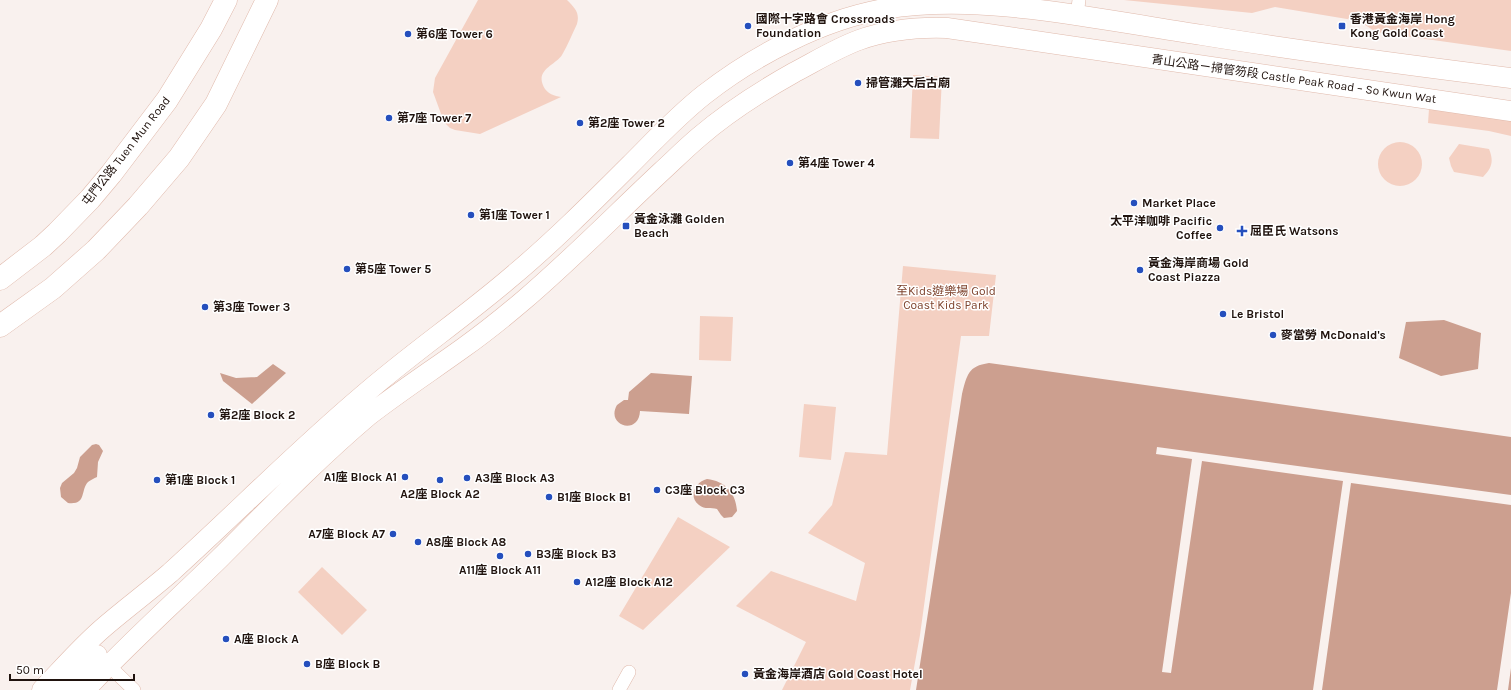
<svg xmlns="http://www.w3.org/2000/svg" width="1511" height="690" font-family="Karla,'Noto Sans TC',sans-serif">
  <style>
    .green { fill: #f4d0c2 }
    .water { fill: #cc9f8f }
    .pier { fill: #f9f1ee }
    .lines { fill: none; stroke-linecap: round; stroke-linejoin: round }
    .minor-casing { stroke: #e0b9ab; stroke-width: 14 }
    .primary-casing { stroke: #e0b9ab; stroke-width: 21 }
    .motorway-casing { stroke: #e0b9ab; stroke-width: 23 }
    .minor { stroke: #fff; stroke-width: 13 }
    .primary { stroke: #fff; stroke-width: 20 }
    .motorway { stroke: #fff; stroke-width: 22 }
    .poi-dot { fill: #254fbd; stroke: #fff; stroke-width: 1.5 }
    .labels { text-anchor: middle; dominant-baseline: central; stroke-width: 3; stroke-linejoin: round; paint-order: stroke }
    .poi-label { font-size: 12px; font-weight: bold; fill: #20130e; stroke: #fff; text-anchor: start }
    .street-label { font-size: 12px; fill: #20130e; stroke: #fff }
    .park-label { font-size: 12px; fill: #7e432d; stroke: #fff }
  </style>
  <rect width="100%" height="100%" fill="#f9f1ee"/>
  <path class="green" d="M 478,0 L 567,0 C 575,8 580,13 577,24 C 572,34 568,45 562,55 C 556,65 533,70 545,89 C 549,94 554,96 561,97 L 480,134 L 455,130 L 450,128 L 444,122 L 433,92 L 435,78 Z
    M 1124,0 L 1511,0 L 1511,51 L 1376,32 L 1359,21 L 1275,7 L 1252,13 Z
    M 913,75 L 942,77 L 939,139 L 910,138 Z
    M 1429,109 L 1511,120 L 1511,136 L 1489,131 L 1428,123 Z
    M1378 164a22 22 0 1 1 44 0a22 22 0 1 1-44 0Z
    M 1459,144 L 1489,149 C 1494,161 1492,168 1483,177 L 1454,172 L 1451,166 L 1449,158 Z
    M 903,266 L 996,275 L 989,336 L 961,336 L 920,635 L 910,690 L 782,690 L 806,642 L 736,606 L 771,571 L 856,601 L 865,563 L 808,533 L 832,505 L 845,452 L 887,455 Z
    M 700,316 L 733,317 L 731,361 L 699,360 Z
    M 804,404 L 836,407 L 831,460 L 799,457 Z
    M 678,517 L 730,547 L 643,630 L 619,616 Z
    M 322,567 L 367,610 L 342,635 L 298,592 Z"/>
  <path class="water" d="M 1444,320 L 1481,333 L 1478,369 L 1441,376 L 1399,358 L 1406,322 Z
    M 989,363 L 1511,437 L 1511,690 L 916,690 L 962,394 C 967,375 968,366 989,363 Z
    M 273,364 L 286,373 L 252,404 L 223,381 L 220,373 L 236,378 L 257,377 Z
    M 651,373 L 692,376 L 689,414 L 640,411 C 639,436 605,426 617,405 L 624,400 L 628,400 L 629,392 Z
    M 96,444 L 99,445 L 103,451 L 98,462 L 97,477 C 94,478 91,480 88,482 C 80,491 87,505 68,503 L 61,497 L 60,488 L 62,483 L 74,473 L 77,468 L 80,457 L 92,445 Z
    M 707,479 C 725,481 736,493 737,511 L 732,517 L 724,518 L 721,515 L 717,509 C 711,507 705,510 699,505 C 688,497 695,482 707,479 Z"/>
  <path class="pier" d="M 1157,447 L 1511,495 L 1511,505 L 1351,483 L 1322,690 L 1313,690 L 1343,481 L 1202,461 L 1171,673 L 1162,672 L 1192,459 L 1156,454 Z
    M 1511,593 L 1511,668 L 1508,690 L 1497,690 Z"/>
  <g class="lines">
    <defs>
      <path id="minor" d="M 1077,15 L 1079,0
        M 104,661 L 134,690
        M 619,690 L 629,672"/>
      <path id="primary" d="M 42,690 C 62,669 81,647 103,628 C 125,609 148,592 170,573 C 234,515 295,453 361,397 C 409,355 462,319 510,278 C 552,243 591,204 630,165 C 654,141 678,115 705,94 C 755,55 822,20 884,9 C 939,0 993,4 1048,11 C 1099,18 1151,27 1202,35 C 1305,52 1408,65 1511,78
        M 63,690 L 97,655
        M 85,690 C 128,644 175,602 220,558 C 268,510 316,460 368,416 C 399,392 431,371 463,348 C 484,333 504,317 524,300 C 572,259 616,214 662,171 C 674,160 686,148 699,137 C 728,112 761,91 795,72 C 816,61 837,48 859,40 C 887,30 918,27 947,28 L 1511,111"/>
      <path id="motorway" d="M 0,279 L 43,246 L 57,233 L 90,199 L 111,174 L 167,100 L 211,29 L 226,0
        M 0,326 L 53,288 L 96,250 L 138,206 L 179,158 L 216,104 L 267,0"/>
    </defs>
    <use href="#minor" class="minor-casing"/>
    <use href="#primary" class="primary-casing"/>
    <use href="#motorway" class="motorway-casing"/>
    <use href="#minor" class="minor"/>
    <use href="#primary" class="primary"/>
    <use href="#motorway" class="motorway"/>
  </g>
  <g class="poi-dot">
    <circle cx="748" cy="26" r="4"/>
    <rect x="1338" y="22" width="8" height="8" rx="2"/>
    <circle cx="408" cy="34" r="4"/>
    <circle cx="858" cy="83" r="4"/>
    <circle cx="389" cy="118" r="4"/>
    <circle cx="580" cy="123" r="4"/>
    <circle cx="790" cy="163" r="4"/>
    <circle cx="1134" cy="203" r="4"/>
    <circle cx="471" cy="215" r="4"/>
    <rect x="622" y="222" width="8" height="8" rx="2"/>
    <circle cx="1220" cy="228" r="4"/>
    <path d="M1240 225h4v4h4v4h-4v4h-4v-4h-4v-4h4z"/>
    <circle cx="347" cy="269" r="4"/>
    <circle cx="1140" cy="270" r="4"/>
    <circle cx="205" cy="307" r="4"/>
    <circle cx="1223" cy="314" r="4"/>
    <circle cx="1273" cy="335" r="4"/>
    <circle cx="211" cy="415" r="4"/>
    <circle cx="405" cy="477" r="4"/>
    <circle cx="467" cy="478" r="4"/>
    <circle cx="157" cy="480" r="4"/>
    <circle cx="440" cy="480" r="4"/>
    <circle cx="657" cy="490" r="4"/>
    <circle cx="549" cy="497" r="4"/>
    <circle cx="393" cy="534" r="4"/>
    <circle cx="418" cy="542" r="4"/>
    <circle cx="528" cy="554" r="4"/>
    <circle cx="500" cy="556" r="4"/>
    <circle cx="577" cy="582" r="4"/>
    <circle cx="226" cy="639" r="4"/>
    <circle cx="307" cy="664" r="4"/>
    <circle cx="745" cy="674" r="4"/>
  </g>
  <g class="labels">
    <g class="poi-label">
      <text x="756" y="19">國際十字路會 Crossroads<tspan x="756" dy="14">Foundation</tspan></text>
      <text x="1350" y="19">香港黃金海岸 Hong<tspan x="1350" dy="14">Kong Gold Coast</tspan></text>
      <text x="416" y="34">第6座 Tower 6</text>
      <text x="866" y="83">掃管灘天后古廟</text>
      <text x="397" y="118">第7座 Tower 7</text>
      <text x="588" y="123">第2座 Tower 2</text>
      <text x="798" y="163">第4座 Tower 4</text>
      <text x="1142" y="203">Market Place</text>
      <text x="479" y="215">第1座 Tower 1</text>
      <text x="634" y="219">黃金泳灘 Golden<tspan x="634" dy="14">Beach</tspan></text>
      <text x="1212" y="221" text-anchor="end">太平洋咖啡 Pacific<tspan x="1212" dy="14">Coffee</tspan></text>
      <text x="1250" y="231">屈臣氏 Watsons</text>
      <text x="1148" y="263">黃金海岸商場 Gold<tspan x="1148" dy="14">Coast Piazza</tspan></text>
      <text x="355" y="269">第5座 Tower 5</text>
      <text x="213" y="307">第3座 Tower 3</text>
      <text x="1231" y="314">Le Bristol</text>
      <text x="1281" y="335">麥當勞 McDonald's</text>
      <text x="219" y="415">第2座 Block 2</text>
      <text x="397" y="477" text-anchor="end">A1座 Block A1</text>
      <text x="475" y="478">A3座 Block A3</text>
      <text x="165" y="480">第1座 Block 1</text>
      <text x="665" y="490">C3座 Block C3</text>
      <text x="440" y="494" text-anchor="middle">A2座 Block A2</text>
      <text x="557" y="497">B1座 Block B1</text>
      <text x="385" y="534" text-anchor="end">A7座 Block A7</text>
      <text x="426" y="542">A8座 Block A8</text>
      <text x="536" y="554">B3座 Block B3</text>
      <text x="500" y="570" text-anchor="middle">A11座 Block A11</text>
      <text x="585" y="582">A12座 Block A12</text>
      <text x="234" y="639">A座 Block A</text>
      <text x="315" y="664">B座 Block B</text>
      <text x="753" y="674">黃金海岸酒店 Gold Coast Hotel</text>
    </g>
    <g class="street-label">
      <text transform="translate(1294 79) rotate(8)">青山公路－掃管笏段 Castle Peak Road – So Kwun Wat</text>
      <text transform="translate(126 151) rotate(-52)">屯門公路 Tuen Mun Road</text>
    </g>
    <g class="park-label">
      <text x="946" y="291">至Kids遊樂場 Gold<tspan x="946" dy="14">Coast Kids Park</tspan></text>
    </g>
  </g>
  <path d="M10 674v6h124v-6" fill="none" stroke="#20130e" stroke-width="2"/>
  <text x="16" y="674" font-size="12" fill="#20130e" stroke="#ffffff" stroke-width="3" paint-order="stroke">50 m</text>
</svg>
